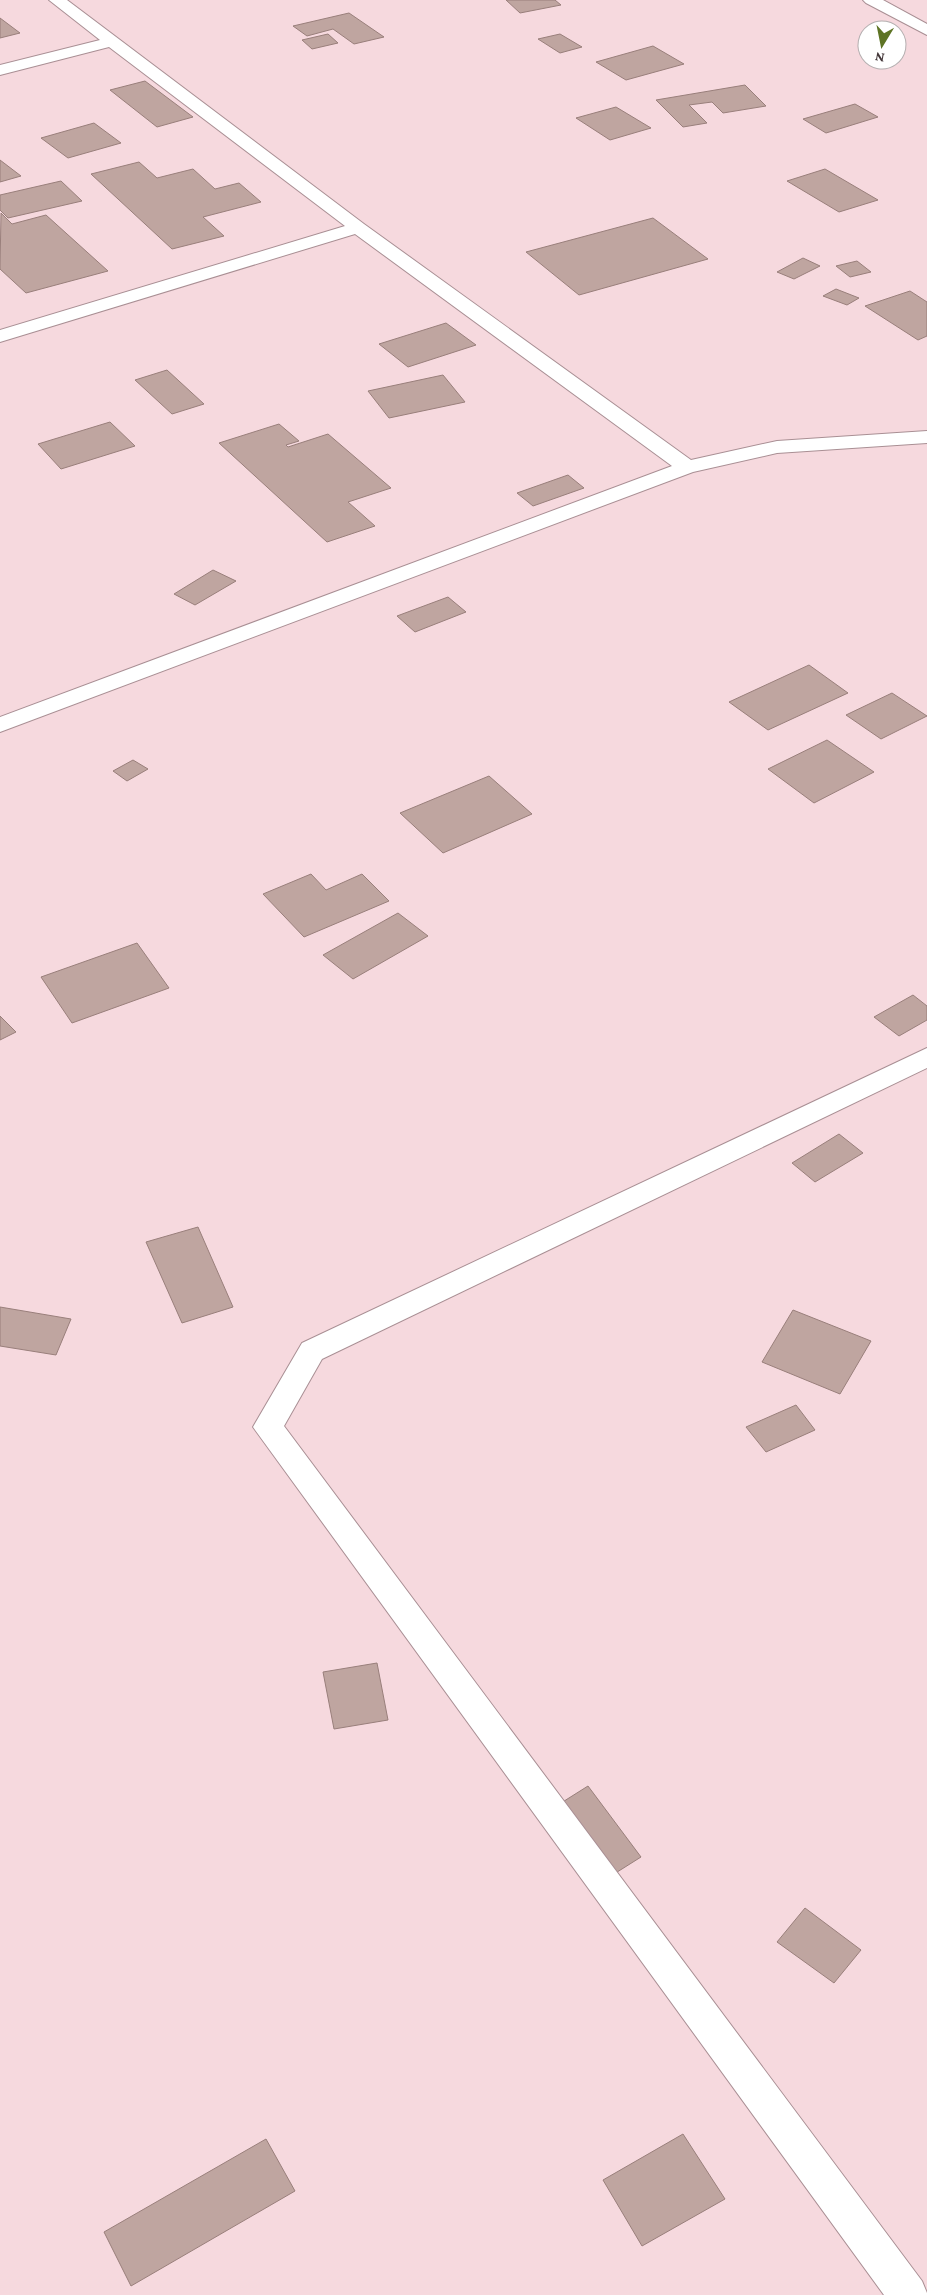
<svg xmlns="http://www.w3.org/2000/svg" width="927" height="2295" font-family="'Crimson Pro',serif">
  <style>
    .building { fill: #bfa5a0; stroke: #997f7b }
    .lines { fill: none; stroke-linecap: round; stroke-linejoin: round }
    .street-casing { stroke: #a98f94; stroke-width: 2 }
    .street { fill: #fff; fill-rule: evenodd }
  </style>
  <rect width="100%" height="100%" fill="#f6d9de"/>
  <path class="building" d="M 506,0 L 555,0 L 561,5 L 520,13 Z
    M 349,13 L 384,37 L 354,44 L 333,29 L 307,36 L 293,26 Z
    M 0,18 L 20,33 L 0,38 Z
    M 328,34 L 338,43 L 312,49 L 302,40 Z
    M 560,34 L 582,47 L 560,53 L 538,39 Z
    M 653,46 L 684,64 L 626,80 L 596,62 Z
    M 145,81 L 193,117 L 157,127 L 110,90 Z
    M 745,85 L 766,106 L 723,113 L 712,102 L 689,105 L 707,123 L 683,127 L 656,100 Z
    M 855,104 L 878,117 L 826,133 L 803,119 Z
    M 616,107 L 651,128 L 610,140 L 576,118 Z
    M 94,123 L 121,143 L 68,158 L 41,138 Z
    M 0,160 L 21,176 L 0,182 Z
    M 139,162 L 157,178 L 193,169 L 215,189 L 239,183 L 261,202 L 203,217 L 224,236 L 172,249 L 91,174 Z
    M 825,169 L 878,200 L 839,212 L 787,181 Z
    M 61,181 L 82,201 L 8,218 L 0,210 L 0,195 Z
    M 1,213 L 12,224 L 46,215 L 108,271 L 26,293 L 0,269 Z
    M 653,218 L 708,259 L 579,295 L 526,252 Z
    M 803,258 L 820,266 L 794,279 L 777,272 Z
    M 857,261 L 871,272 L 850,277 L 836,266 Z
    M 836,289 L 859,298 L 847,305 L 823,296 Z
    M 910,291 L 927,302 L 927,336 L 918,340 L 865,306 Z
    M 446,323 L 476,345 L 408,367 L 379,344 Z
    M 167,370 L 204,404 L 172,414 L 135,380 Z
    M 443,375 L 465,402 L 389,418 L 368,391 Z
    M 110,422 L 135,446 L 61,469 L 38,444 Z
    M 279,424 L 299,441 L 286,445 L 288,447 L 328,434 L 391,488 L 348,502 L 375,526 L 327,542 L 219,443 Z
    M 568,475 L 584,488 L 533,506 L 517,493 Z
    M 213,570 L 236,581 L 195,605 L 174,594 Z
    M 448,597 L 466,612 L 415,632 L 397,616 Z
    M 809,665 L 848,693 L 768,730 L 729,702 Z
    M 892,693 L 927,716 L 881,739 L 846,715 Z
    M 827,740 L 874,772 L 814,803 L 768,769 Z
    M 133,760 L 148,769 L 127,781 L 113,771 Z
    M 489,776 L 532,814 L 443,853 L 400,813 Z
    M 311,874 L 326,890 L 362,874 L 389,901 L 304,937 L 263,894 Z
    M 398,913 L 428,936 L 353,979 L 323,955 Z
    M 137,943 L 169,988 L 72,1023 L 41,977 Z
    M 913,995 L 927,1006 L 927,1020 L 899,1036 L 874,1017 Z
    M 0,1016 L 16,1032 L 0,1040 Z
    M 839,1134 L 863,1153 L 815,1182 L 792,1163 Z
    M 198,1227 L 233,1307 L 182,1323 L 146,1242 Z
    M 0,1307 L 71,1319 L 56,1355 L 0,1346 Z
    M 793,1310 L 871,1341 L 840,1394 L 762,1362 Z
    M 796,1405 L 815,1430 L 766,1452 L 746,1427 Z
    M 377,1663 L 388,1720 L 334,1729 L 323,1672 Z
    M 588,1786 L 641,1857 L 614,1874 L 561,1803 Z
    M 805,1908 L 861,1950 L 834,1983 L 777,1942 Z
    M 683,2134 L 725,2199 L 642,2246 L 603,2180 Z
    M 266,2139 L 295,2191 L 131,2286 L 104,2232 Z"/>
  <g class="lines">
    <defs>
      <path id="street" d="M 49,0 L 67,0 L 364,224 L 691,460 L 777,441 L 927,431 L 927,443 L 777,453 L 693,472 L 0,732 L 0,717 L 672,466 L 355,234 L 0,342 L 0,330 L 345,226 L 109,47 L 0,75 L 0,65 L 100,40 Z
        M 863,0 L 883,0 L 927,24 L 927,35 L 866,3 Z
        M 927,1048 L 927,1068 L 322,1359 L 284,1426 L 922,2281 L 927,2293 L 927,2295 L 884,2295 L 253,1427 L 302,1343 Z"/>
    </defs>
    <use href="#street" class="street-casing"/>
    <use href="#street" class="street"/>
  </g>
  <g transform="translate(882 45) rotate(190)"><circle r="24" fill="#ffffff" stroke="#b4afb0"/>
  <path d="M0-4L9 19L0 12L-9 19Z" fill="#5e7425"/>
  <text y="-8" font-size="14" font-weight="bold" text-anchor="middle" fill="#433739">N</text>
  </g>
</svg>
